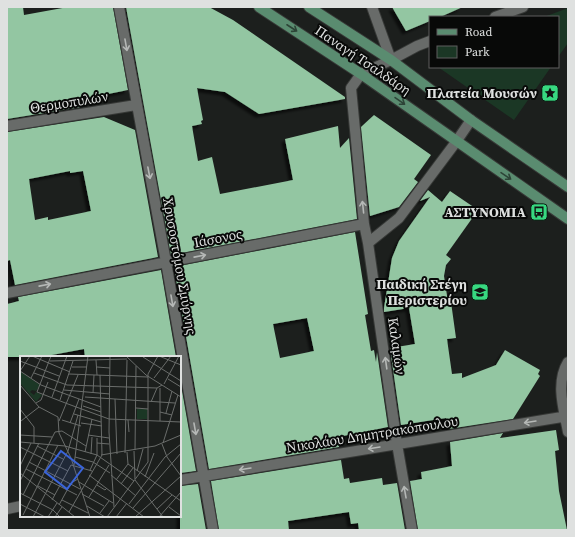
<svg xmlns="http://www.w3.org/2000/svg" width="575" height="537" font-family="'Source Serif 4',serif">
  <style>
    .green { fill: #1b3725 }
    .building { fill: #93c6a2; fill-rule: evenodd; filter: url(#shadow) }
    .lines { fill: none; stroke-linecap: round; stroke-linejoin: round }
    .minor-casing { stroke: #373937; stroke-width: 12 }
    .secondary-casing { stroke: #373937; stroke-width: 12 }
    .minor { stroke: #686b69; stroke-width: 10 }
    .secondary { stroke: #5a8c70; stroke-width: 10 }
    .oneway { stroke: #2d4437 }
    .oneway2 { stroke: #b5b8b6 }
    .labels { text-anchor: middle; dominant-baseline: central; stroke-width: 4; stroke-linejoin: round; paint-order: stroke }
    .street-label { font-size: 14px; fill: #dfe1e0; stroke: #080908 }
    .poi-label { font-size: 14px; font-weight: bold; fill: #dfe1e0; stroke: #080908; text-anchor: end }
    .inset-road { fill: none; stroke: #6a6d6b; stroke-width: 1 }
    .view { fill: #3a64d9; fill-opacity: 0.15; stroke: #3a64d9; stroke-width: 2 }
    .inset-edge { fill: none; stroke: #dfe1e0; stroke-width: 2 }
  </style>
  <defs>
    <filter id="shadow"><feDropShadow dx="-3.5" dy="3.5" stdDeviation="1" flood-color="#0009"/></filter>
  </defs>
  <rect width="100%" height="100%" fill="#1c1f1d"/>
  <path class="green" d="M 568,8 L 568,43 L 558,57 L 558,17 L 544,17 Z
    M 438,67 L 551,67 L 514,120 Z"/>
  <path class="building" d="M 7,7 L 23,7 L 24,15 L 68,7 L 113,7 L 128,90 L 68,102 L 81,107 L 7,119 Z
    M 126,7 L 209,7 L 233,20 L 345,97 L 345,99 L 259,114 L 225,92 L 197,88 L 203,120 L 201,121 L 202,124 L 192,126 L 198,161 L 212,157 L 220,194 L 293,180 L 285,139 L 338,126 L 340,148 L 349,138 L 357,219 L 171,255 Z
    M 392,7 L 463,7 L 440,17 L 430,17 L 430,21 L 406,31 Z
    M 374,115 L 431,155 L 414,179 L 418,182 L 399,207 L 370,216 L 361,127 Z
    M 104,117 L 135,130 L 158,257 L 15,285 L 10,260 L 7,261 L 7,132 ZM 70,171 L 70,173 L 83,171 L 91,211 L 48,220 L 48,217 L 35,220 L 29,179 Z
    M 428,190 L 442,202 L 450,191 L 478,210 L 446,255 L 451,259 L 446,265 L 444,276 L 448,302 L 451,302 L 456,338 L 447,339 L 452,374 L 462,373 L 462,378 L 496,365 L 505,350 L 540,370 L 538,374 L 540,376 L 513,419 L 448,429 L 446,418 L 401,425 L 390,348 L 415,344 L 409,308 L 384,312 L 384,308 L 392,258 L 399,241 L 430,197 L 420,201 Z
    M 355,232 L 368,314 L 365,315 L 371,351 L 374,350 L 376,362 L 377,352 L 388,427 L 338,437 L 339,447 L 209,469 L 174,267 ZM 307,318 L 314,351 L 280,358 L 273,324 Z
    M 161,270 L 176,357 L 85,357 L 84,349 L 41,357 L 7,357 L 7,304 L 19,301 L 18,297 Z
    M 180,379 L 196,471 L 180,473 Z
    M 556,430 L 559,450 L 555,451 L 559,491 L 567,530 L 418,530 L 410,481 L 422,479 L 421,472 L 452,466 L 450,442 L 503,433 L 500,438 Z
    M 341,460 L 344,479 L 349,478 L 350,483 L 382,478 L 383,485 L 397,483 L 405,530 L 359,530 L 358,523 L 351,524 L 349,512 L 288,521 L 289,530 L 219,530 L 211,481 Z
    M 198,484 L 206,530 L 180,530 L 180,486 Z"/>
  <g class="lines">
    <defs>
      <path id="minor" d="M 119,7 L 166,262 L 213,530
        M 372,7 L 391,60
        M 495,17 L 523,7
        M 7,126 L 136,105
        M 368,243 L 399,218 L 456,142 L 471,120
        M 7,293 L 364,224
        M 568,362 C 555,383 564,410 568,432
        M 180,480 L 568,416
        M 7,509 L 21,506
        M 412,530 L 397,444 L 368,243 L 364,224 L 351,88 L 361,74 L 391,60 L 417,46 L 430,41"/>
      <path id="secondary" d="M 259,7 L 361,74 L 568,219
        M 309,7 L 391,60 L 471,120 L 568,187"/>
    </defs>
    <use href="#minor" class="minor-casing"/>
    <use href="#secondary" class="secondary-casing"/>
    <use href="#minor" class="minor"/>
    <use href="#secondary" class="secondary"/>
  </g>
  <defs><path id="oneway-shaft" d="M-6 0H5M1.5-3L5.5 0L1.5 3" fill="none" stroke-width="1.6" stroke-linecap="round" stroke-linejoin="round"/></defs>
  <g class="oneway">
    <use href="#oneway-shaft" transform="translate(292 28) rotate(33)"/>
    <use href="#oneway-shaft" transform="translate(400 101) rotate(35)"/>
    <use href="#oneway-shaft" transform="translate(506 176) rotate(34)"/>
  </g>
  <g class="oneway2">
    <use href="#oneway-shaft" transform="translate(126 45) rotate(80)"/>
    <use href="#oneway-shaft" transform="translate(149 173) rotate(79)"/>
    <use href="#oneway-shaft" transform="translate(363 207) rotate(-96)"/>
    <use href="#oneway-shaft" transform="translate(200 256) rotate(-11)"/>
    <use href="#oneway-shaft" transform="translate(45 285) rotate(-11)"/>
    <use href="#oneway-shaft" transform="translate(172 301) rotate(80)"/>
    <use href="#oneway-shaft" transform="translate(386 363) rotate(-98)"/>
    <use href="#oneway-shaft" transform="translate(530 422) rotate(171)"/>
    <use href="#oneway-shaft" transform="translate(195 429) rotate(80)"/>
    <use href="#oneway-shaft" transform="translate(374 448) rotate(171)"/>
    <use href="#oneway-shaft" transform="translate(245 469) rotate(171)"/>
    <use href="#oneway-shaft" transform="translate(405 492) rotate(-100)"/>
  </g>
  <defs>
    <symbol id="sight-square" viewBox="-11 -11 22 22"><rect x="-9" y="-9" width="18" height="18" rx="4" fill="#37d880" stroke="#080908"/><path d="M0-6L1.8-2.2L6-1.7L2.9 1.2L3.7 5.4L0 3.3L-3.7 5.4L-2.9 1.2L-6-1.7L-1.8-2.2Z" fill="#111"/></symbol>
    <symbol id="bus-square" viewBox="-11 -11 22 22"><rect x="-9" y="-9" width="18" height="18" rx="4" fill="#37d880" stroke="#080908"/><path d="M-5-6H5V4H4V6H2V4H-2V6H-4V4H-5ZM-3.5-4V0h7V-4ZM-3.5 1.2v1.5H-2V1.2ZM2 1.2v1.5H3.5V1.2Z" fill="#111"/></symbol>
    <symbol id="school-square" viewBox="-11 -11 22 22"><rect x="-9" y="-9" width="18" height="18" rx="4" fill="#37d880" stroke="#080908"/><path d="M0-5L7-2L0 1L-7-2ZM-4 1L0 2.5L4 1V4Q0 6-4 4Z" fill="#111"/></symbol>
  </defs>
  <g fill-rule="evenodd">
    <use href="#sight-square" x="540" y="83" width="20" height="20"/>
    <use href="#bus-square" x="529" y="202" width="20" height="20"/>
    <use href="#school-square" x="470" y="282" width="20" height="20"/>
  </g>
  <g class="labels">
    <g class="street-label">
      <text transform="translate(363 60) rotate(34)">Παναγή Τσαλδάρη</text>
      <text transform="translate(69 102) rotate(-9)">Θερμοπυλών</text>
      <text transform="translate(218 238) rotate(-11)">Ιάσονος</text>
      <text transform="translate(180 266) rotate(80)">Χρυσοστόμου Σμύρνης</text>
      <text transform="translate(397 346) rotate(82)">Καλαμών</text>
      <text transform="translate(372 434) rotate(-9)">Νικολάου Δημητρακόπουλου</text>
    </g>
    <g class="poi-label">
      <text x="537" y="93">Πλατεία Μουσών</text>
      <text x="526" y="212">ΑΣΤΥΝΟΜΙΑ</text>
      <text x="467" y="284">Παιδική Στέγη<tspan x="467" dy="16">Περιστερίου</tspan></text>
    </g>
  </g>
  <g transform="translate(20 356)">
    <rect width="161" height="161" fill="#1c1f1d"/>
    <path d="M 1,16 L 20,29 L 16,35 L 12,34 L 10,36 L 14,39 L 16,36 L 22,39 L 16,46 L 0,27 ZM 117,53 L 127,53 L 127,63 L 117,63 Z" fill="#1b3725"/>
    <path class="inset-road" d="M 12,0 L 50,16M 31,0 L 17,36 L 48,48M 90,0 L 89,76 L 94,151M 106,0 L 126,19 L 161,41M 139,0 L 161,9M 123,1 L 161,25M 76,4 L 77,19M 0,5 L 39,20M 30,5 L 107,3M 52,11 L 67,11M 77,11 L 90,12M 0,15 L 21,29 L 81,51M 0,15 L 10,0M 14,17 L 47,29 L 137,32 L 142,29M 49,18 L 128,21M 11,22 L 22,0M 134,22 L 151,0M 148,23 L 161,31M 144,28 L 159,0M 0,29 L 19,51 L 38,61 L 39,77 L 51,102 L 70,161M 140,32 L 140,65M 44,34 L 90,38M 73,37 L 74,19M 32,41 L 47,0M 65,41 L 155,47M 95,43 L 97,98M 40,44 L 53,5M 131,46 L 137,32M 16,47 L 21,44 L 28,26M 48,48 L 89,63 L 161,66M 63,50 L 81,56M 116,52 L 128,53M 0,53 L 14,71 L 14,87M 140,56 L 152,59M 146,57 L 152,35M 54,58 L 81,66M 42,64 L 61,70M 108,64 L 109,76M 1,65 L 19,51M 39,65 L 58,19M 50,67 L 59,43M 61,67 L 82,70M 0,79 L 32,81M 68,79 L 89,82M 0,86 L 45,90 L 77,99 L 114,125M 77,87 L 89,88M 143,87 L 158,39M 142,88 L 147,101 L 161,120M 17,90 L 43,103M 0,91 L 48,115M 115,94 L 116,10M 114,95 L 115,123M 65,96 L 72,63M 105,97 L 107,4M 71,98 L 72,81M 81,99 L 135,90 L 161,79M 55,101 L 73,106 L 90,117M 9,106 L 60,133M 108,108 L 161,145M 54,109 L 68,0M 0,110 L 11,87M 6,113 L 57,139M 70,114 L 77,99 L 77,82M 117,115 L 123,93M 0,117 L 55,161M 69,119 L 124,161M 91,119 L 116,140M 125,121 L 134,97M 96,124 L 108,108 L 107,96M 115,124 L 143,161M 0,125 L 19,87M 59,126 L 93,147M 101,128 L 113,112M 77,129 L 85,134 L 87,132M 18,130 L 35,139M 0,137 L 33,154 L 40,161M 62,138 L 84,150M 3,139 L 35,76 L 42,75 L 66,90M 69,141 L 89,109M 32,144 L 51,109 L 72,115M 42,144 L 68,157M 0,148 L 25,161M 109,148 L 145,101 L 161,88M 39,149 L 51,127 L 58,123M 67,150 L 85,161M 149,151 L 161,160M 113,152 L 161,97M 137,153 L 152,139M 49,156 L 82,99 L 80,19M 80,157 L 89,145M 3,159 L 38,89M 13,161 L 48,95 L 58,59M 28,161 L 37,147M 35,161 L 42,151M 87,161 L 128,106 L 128,18 L 138,0M 96,161 L 107,147M 115,161 L 161,120M 139,161 L 161,136"/>
    <path class="view" d="M 41,95 L 63,112 L 47,133 L 25,116 Z"/>
    <rect width="161" height="161" class="inset-edge"/>
  </g>
  <rect width="575" height="537" fill="none" stroke="#dfe1e0" stroke-width="16"/>
  <rect x="429" y="16" width="130" height="52" fill="#080908" stroke="#5e5f5e"/>
  <rect x="437" y="29" width="20" height="6" fill="#5a8c70" stroke="#5e5f5e"/>
  <text x="465" y="36" font-size="12" fill="#dfe1e0">Road</text>
  <rect x="437" y="46" width="20" height="12" fill="#1b3725" stroke="#5e5f5e"/>
  <text x="465" y="56" font-size="12" fill="#dfe1e0">Park</text>
</svg>
